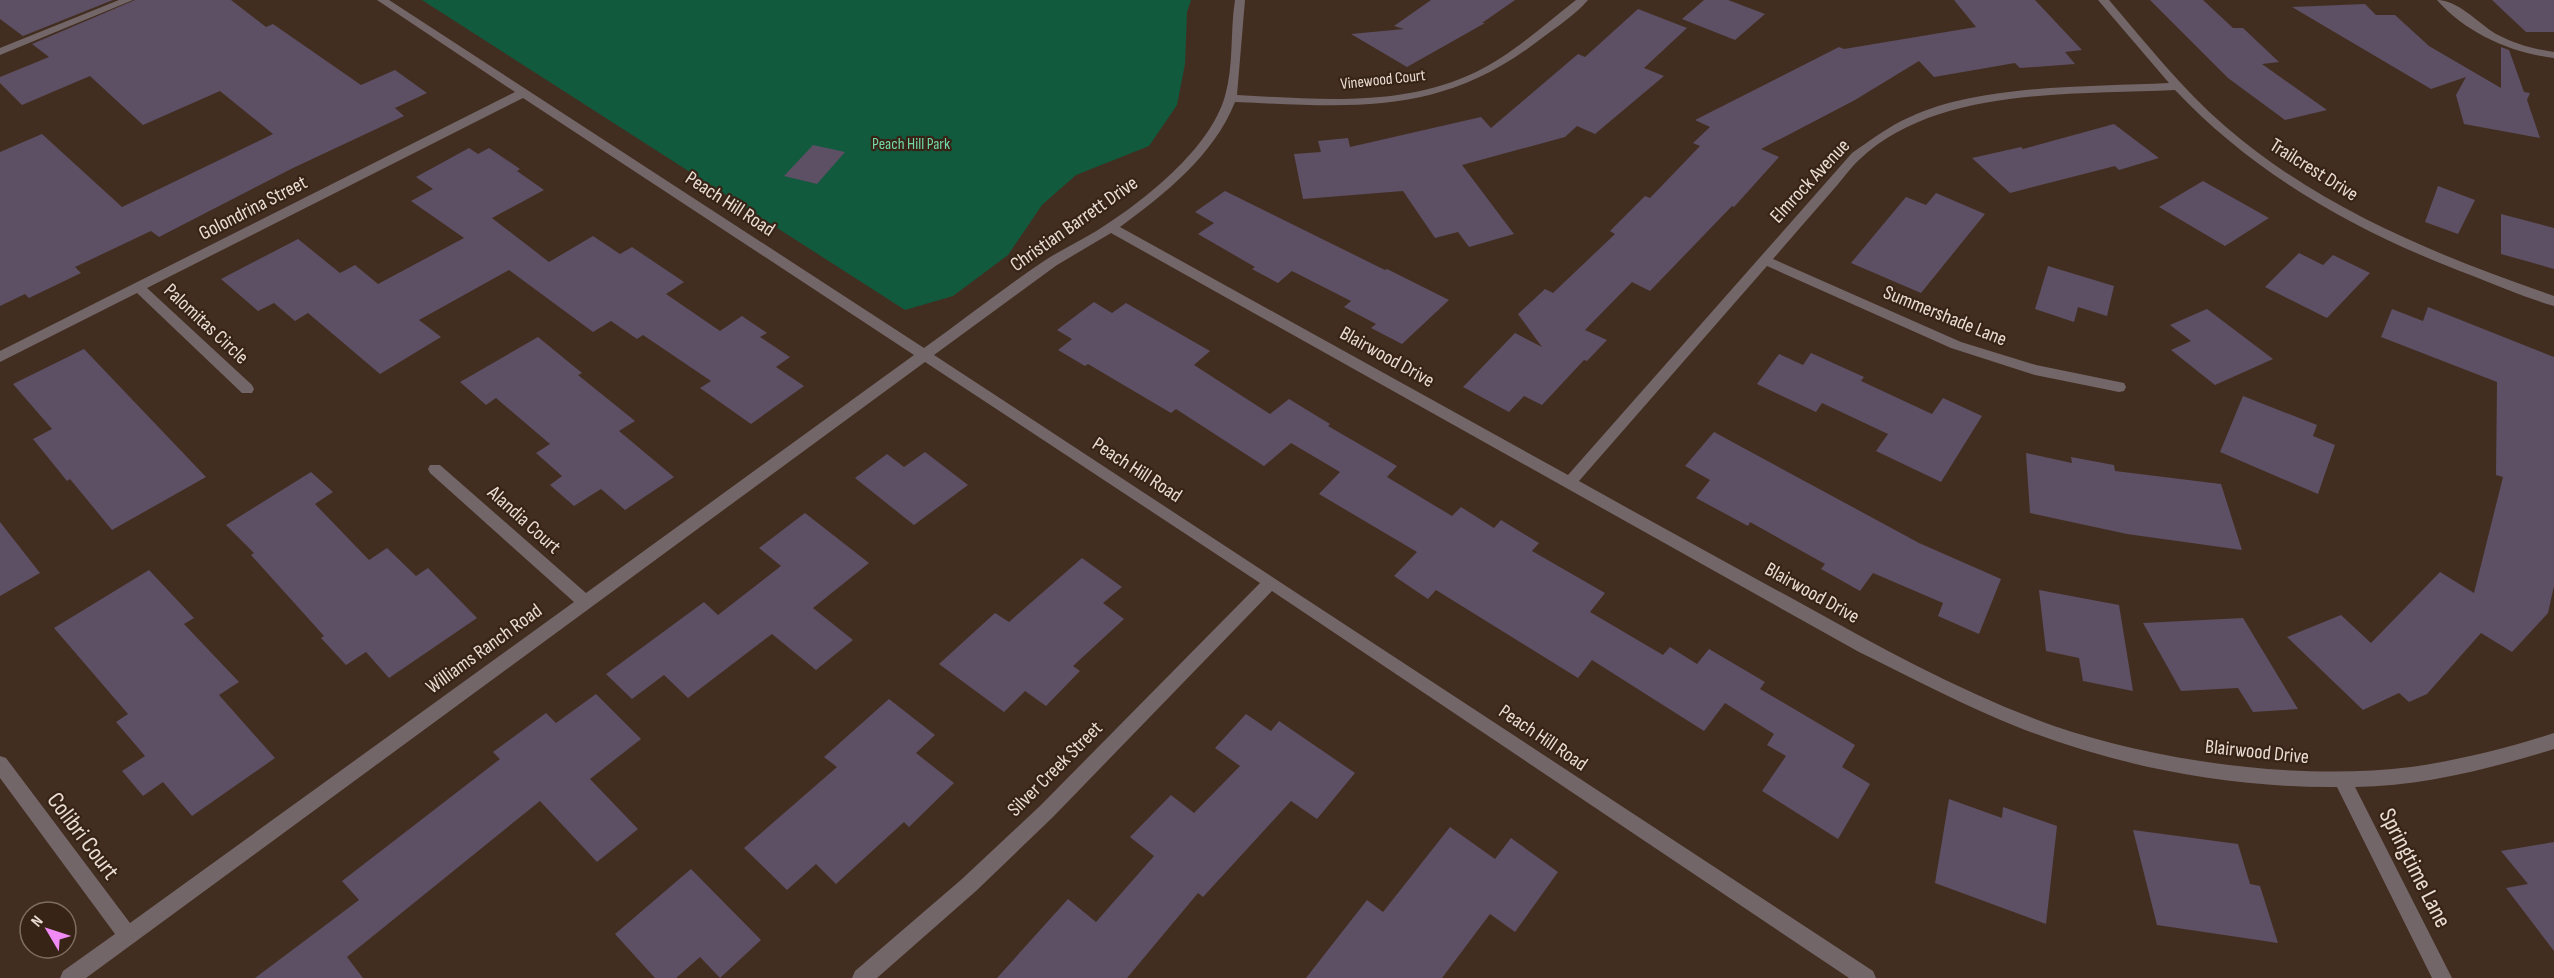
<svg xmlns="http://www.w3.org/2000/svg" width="2554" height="978" font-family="'Sofia Sans Condensed',sans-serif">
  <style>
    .green { fill: #125a3e }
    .building { fill: #5d4f64 }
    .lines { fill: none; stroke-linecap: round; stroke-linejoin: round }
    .minor { fill: #736668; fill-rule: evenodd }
    .labels { text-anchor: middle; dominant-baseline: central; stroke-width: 4.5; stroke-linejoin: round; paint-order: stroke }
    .far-street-label { font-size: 16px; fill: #e9dcd3; stroke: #372416 }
    .far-park-label { font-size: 16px; fill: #72d8a9; stroke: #372416 }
    .street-label { font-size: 20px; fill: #e9dcd3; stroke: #372416 }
    .near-street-label { font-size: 24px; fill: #e9dcd3; stroke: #372416 }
  </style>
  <rect width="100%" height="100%" fill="#422e20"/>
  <path class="green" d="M 422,0 L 1191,0 L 1187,12 L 1185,64 L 1177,105 L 1149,146 L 1076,175 L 1042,205 L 1008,255 L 953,296 L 905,310 Z"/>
  <path class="building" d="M 0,0 L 113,0 L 23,36 L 0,19 Z
    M 135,0 L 231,0 L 266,27 L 273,24 L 361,85 L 395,70 L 427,93 L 395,108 L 404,116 L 293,168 L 159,237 L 151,231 L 75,267 L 81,273 L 29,298 L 25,294 L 0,306 L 0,152 L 42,134 L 122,207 L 273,134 L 220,91 L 143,125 L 90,76 L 22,105 L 0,83 L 0,77 L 49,57 L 32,44 Z
    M 1431,0 L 1515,0 L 1482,23 L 1485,23 L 1407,67 L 1351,34 L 1404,29 L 1394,26 Z
    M 1704,0 L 1728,0 L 1765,14 L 1735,40 L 1682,19 Z
    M 1954,0 L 2035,0 L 2082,50 L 2065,52 L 2075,64 L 2020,68 L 2015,63 L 1934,77 L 1919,61 L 1855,100 L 1761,149 L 1779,157 L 1734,207 L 1732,206 L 1650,291 L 1632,282 L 1585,330 L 1607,340 L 1587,361 L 1584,360 L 1542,405 L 1524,396 L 1509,412 L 1463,387 L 1515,333 L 1542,347 L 1518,314 L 1545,289 L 1553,293 L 1615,234 L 1610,231 L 1645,196 L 1650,198 L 1700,146 L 1693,143 L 1710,127 L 1695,120 L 1839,47 L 1844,49 L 1976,27 Z
    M 2150,0 L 2203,0 L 2233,28 L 2243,28 L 2279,62 L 2262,64 L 2327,110 L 2285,120 L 2228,78 Z
    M 2492,0 L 2554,0 L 2554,32 L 2526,32 Z
    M 2365,4 L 2376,15 L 2395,15 L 2429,46 L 2501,88 L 2501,47 L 2509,50 L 2524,92 L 2530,93 L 2527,100 L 2540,138 L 2464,124 L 2456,95 L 2466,77 L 2431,89 L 2292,7 Z
    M 1638,9 L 1687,28 L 1644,68 L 1664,76 L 1595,134 L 1577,126 L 1565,137 L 1462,165 L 1514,234 L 1469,247 L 1458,232 L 1435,238 L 1403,191 L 1303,199 L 1294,154 L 1321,152 L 1318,141 L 1348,138 L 1350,147 L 1481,117 L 1491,128 L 1578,54 L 1585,57 Z
    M 2114,124 L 2159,158 L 2119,170 L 2115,166 L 2010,193 L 1972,158 L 2021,147 L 2023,149 Z
    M 813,145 L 845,152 L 817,184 L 784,176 Z
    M 469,148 L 478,154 L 489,148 L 520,169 L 517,171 L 544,190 L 492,218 L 549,262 L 593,236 L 620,254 L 632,247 L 684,282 L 666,294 L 720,331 L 742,316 L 767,333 L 760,337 L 790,357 L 776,367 L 804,386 L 751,424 L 700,388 L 711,381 L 643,335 L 637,339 L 611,321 L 593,332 L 509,270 L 419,320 L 441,337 L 380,374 L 308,313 L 295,321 L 274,303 L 258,311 L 221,279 L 298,239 L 340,273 L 355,265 L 378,284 L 464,238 L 411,201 L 433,189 L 416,177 Z
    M 2203,181 L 2269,218 L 2225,246 L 2159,207 Z
    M 2438,186 L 2475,200 L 2458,234 L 2425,222 Z
    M 1225,191 L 1385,270 L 1387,269 L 1449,300 L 1402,344 L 1371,328 L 1376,324 L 1344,307 L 1351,301 L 1292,271 L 1278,283 L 1252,269 L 1255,267 L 1198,234 L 1214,223 L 1195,212 Z
    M 1936,193 L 1985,214 L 1921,293 L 1851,263 L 1906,197 L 1926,205 Z
    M 2501,214 L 2554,228 L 2554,269 L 2501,254 Z
    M 2299,253 L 2323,265 L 2333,255 L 2370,273 L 2327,318 L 2265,287 Z
    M 2048,266 L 2114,286 L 2107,316 L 2078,307 L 2074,322 L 2035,309 Z
    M 1094,302 L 1112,313 L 1126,303 L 1210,351 L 1194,365 L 1270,414 L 1289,399 L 1330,424 L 1328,426 L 1397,466 L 1387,477 L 1452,516 L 1461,507 L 1494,528 L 1501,520 L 1539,543 L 1532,551 L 1605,593 L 1590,612 L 1663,655 L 1670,647 L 1697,664 L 1709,649 L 1765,682 L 1760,689 L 1855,745 L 1842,767 L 1870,784 L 1838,839 L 1762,791 L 1786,756 L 1767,745 L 1774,734 L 1725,703 L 1704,731 L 1592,660 L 1578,678 L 1436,590 L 1428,599 L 1394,576 L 1417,552 L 1319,494 L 1340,472 L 1291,443 L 1264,466 L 1176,409 L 1171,413 L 1088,364 L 1085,366 L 1058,350 L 1072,339 L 1057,330 Z
    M 2428,307 L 2554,357 L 2554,586 L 2548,613 L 2512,652 L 2481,633 L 2427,694 L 2409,702 L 2399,693 L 2363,710 L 2287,637 L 2341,615 L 2371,643 L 2440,572 L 2474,593 L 2503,477 L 2496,475 L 2497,382 L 2381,337 L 2392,309 L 2423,321 Z
    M 2207,309 L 2273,359 L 2215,385 L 2171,350 L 2191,341 L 2170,325 Z
    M 538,337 L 582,373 L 578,375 L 635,421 L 619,431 L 674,477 L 625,510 L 601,489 L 574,506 L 550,485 L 562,476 L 536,453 L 550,444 L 496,398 L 486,405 L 460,382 Z
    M 84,349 L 206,477 L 112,530 L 70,479 L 67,481 L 33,439 L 52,429 L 13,384 Z
    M 1811,353 L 1864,377 L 1861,381 L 1932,414 L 1943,398 L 1982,416 L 1941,482 L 1876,451 L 1888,434 L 1822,403 L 1816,412 L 1757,384 L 1779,354 L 1803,365 Z
    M 2243,396 L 2317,425 L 2313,436 L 2335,445 L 2318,494 L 2220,452 Z
    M 1714,432 L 1919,543 L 2001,579 L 1979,634 L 1938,616 L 1943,603 L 1873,573 L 1860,591 L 1821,569 L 1825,564 L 1750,522 L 1748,526 L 1696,498 L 1710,480 L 1685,466 Z
    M 925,452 L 968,485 L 914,525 L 855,478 L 887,454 L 904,467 Z
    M 2026,453 L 2072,463 L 2071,457 L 2114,465 L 2115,471 L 2221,484 L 2242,550 L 2127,534 L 2030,513 Z
    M 311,472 L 333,492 L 315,504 L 369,560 L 387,548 L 416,576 L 428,568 L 477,618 L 389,678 L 366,652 L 346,665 L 321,638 L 324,636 L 251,555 L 254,553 L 226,525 Z
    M 805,513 L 869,563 L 813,608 L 853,640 L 816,670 L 772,634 L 688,698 L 664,675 L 632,699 L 606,674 L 704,602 L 718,615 L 781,566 L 759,548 Z
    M 0,522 L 40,573 L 0,596 Z
    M 1082,558 L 1122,587 L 1103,603 L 1124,619 L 1073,666 L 1080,671 L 1046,706 L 1025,691 L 1004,712 L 939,664 L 995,613 L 1009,622 Z
    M 149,570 L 194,618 L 184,624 L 239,682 L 219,695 L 275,758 L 192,816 L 163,782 L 143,796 L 122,771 L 145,756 L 116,722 L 128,714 L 54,628 Z
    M 2039,590 L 2119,605 L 2133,691 L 2083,681 L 2079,658 L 2046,651 Z
    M 2243,618 L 2298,709 L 2253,712 L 2238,688 L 2181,691 L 2143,623 Z
    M 596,694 L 641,739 L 590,779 L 638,829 L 597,862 L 540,801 L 347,957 L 363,978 L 255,978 L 359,900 L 342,881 L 500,759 L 493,752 L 546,713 L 556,723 Z
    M 889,699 L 935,735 L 916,753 L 954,783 L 909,827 L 904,822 L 836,884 L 816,864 L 787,890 L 744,848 L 837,767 L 824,757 Z
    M 1246,714 L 1271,731 L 1279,721 L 1355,773 L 1317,819 L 1291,801 L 1203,897 L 1198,893 L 1127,978 L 997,978 L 1068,899 L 1096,922 L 1154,856 L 1130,837 L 1171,795 L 1194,813 L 1240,766 L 1215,748 Z
    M 1949,799 L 2002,818 L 2003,807 L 2057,826 L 2046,924 L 1935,883 Z
    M 1450,827 L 1495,859 L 1511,838 L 1558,872 L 1515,932 L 1490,914 L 1442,978 L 1306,978 L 1367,900 L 1383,912 Z
    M 2133,830 L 2238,844 L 2250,884 L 2260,886 L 2278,943 L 2157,925 Z
    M 2554,842 L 2554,951 L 2506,888 L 2528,884 L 2501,851 Z
    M 691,869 L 761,940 L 720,978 L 700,957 L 676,978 L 655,978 L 615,934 Z"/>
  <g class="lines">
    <path class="minor" d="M 119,0 L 133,0 L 0,55 L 0,48 Z
      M 377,0 L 389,0 L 924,348 C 965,319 1005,287 1047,259 C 1063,249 1082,240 1098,230 C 1144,201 1210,149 1225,96 C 1234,65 1230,31 1235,0 L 1245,0 L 1237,95 C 1316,99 1402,108 1476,72 C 1513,54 1544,25 1576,0 L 1588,0 C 1576,14 1558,26 1542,38 C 1441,117 1356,107 1235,102 C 1214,155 1165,194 1120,227 L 1568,475 L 1852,153 C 1871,140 1889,126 1910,117 C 1981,84 2091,87 2169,83 L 2098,0 L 2109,0 C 2146,43 2182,89 2226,127 C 2321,209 2436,255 2554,296 L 2554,306 C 2526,298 2499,286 2473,276 C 2361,234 2257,177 2175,90 C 2076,95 1937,86 1860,159 C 1850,168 1842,180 1833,190 C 1813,213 1793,236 1773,259 L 1961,342 L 2036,365 L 2124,383 L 2126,387 L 2124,391 L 2119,392 L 2035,375 L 1951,348 L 1767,266 L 1579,481 C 1654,523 1729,564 1804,605 C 1885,650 1967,695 2054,726 C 2160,762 2300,781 2411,767 C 2460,760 2507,748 2554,733 L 2554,749 C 2489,769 2423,786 2355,787 L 2452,978 L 2432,978 L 2337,787 C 2231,788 2119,767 2020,728 C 1965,706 1912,678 1859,652 L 1111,233 L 1057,265 L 934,355 L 1873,971 L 1876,978 L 1849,978 L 1272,591 L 1053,817 L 976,891 L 877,978 L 852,978 L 855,971 L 962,879 L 1041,805 L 1260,583 L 925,362 L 86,978 L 60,978 L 63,971 L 115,934 L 0,778 L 0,756 L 6,758 L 130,923 L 574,602 L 430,473 L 428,469 L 430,465 L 440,465 L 586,593 L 914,355 L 523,98 L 147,288 L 252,385 L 254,389 L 252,393 L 242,393 L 137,293 L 0,362 L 0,351 L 515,92 Z
      M 2437,0 C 2458,0 2478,23 2496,34 C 2515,44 2533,49 2554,52 L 2554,58 C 2511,53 2466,33 2437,0 Z"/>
  </g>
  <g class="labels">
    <g class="far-street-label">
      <text transform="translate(1383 80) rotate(-6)">Vinewood Court</text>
    </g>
    <g class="far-park-label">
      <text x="911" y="144">Peach Hill Park</text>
    </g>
    <g class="street-label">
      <text transform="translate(2314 170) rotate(32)">Trailcrest Drive</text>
      <text transform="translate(1810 181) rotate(-47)">Elmrock Avenue</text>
      <text transform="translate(730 204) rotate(33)">Peach Hill Road</text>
      <text transform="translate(253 208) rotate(-27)">Golondrina Street</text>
      <text transform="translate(1074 224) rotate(-35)">Christian Barrett Drive</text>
      <text transform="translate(1945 316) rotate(22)">Summershade Lane</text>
      <text transform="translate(206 324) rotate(43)">Palomitas Circle</text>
      <text transform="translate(1387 357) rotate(29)">Blairwood Drive</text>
      <text transform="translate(1137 470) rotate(33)">Peach Hill Road</text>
      <text transform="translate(524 520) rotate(42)">Alandia Court</text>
      <text transform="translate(1812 593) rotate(29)">Blairwood Drive</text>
      <text transform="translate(484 649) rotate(-36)">Williams Ranch Road</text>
      <text transform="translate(1543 738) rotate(34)">Peach Hill Road</text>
      <text transform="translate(2257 752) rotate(6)">Blairwood Drive</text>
      <text transform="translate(1055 769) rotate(-45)">Silver Creek Street</text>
    </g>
    <g class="near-street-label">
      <text transform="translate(83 836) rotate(53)">Colibri Court</text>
      <text transform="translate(2415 868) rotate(63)">Springtime Lane</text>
    </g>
  </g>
  <g transform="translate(48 930) rotate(309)"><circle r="28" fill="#372416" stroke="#7e6e62" stroke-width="1.5"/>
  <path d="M0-4.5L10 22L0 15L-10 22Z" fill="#f08bf5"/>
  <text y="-9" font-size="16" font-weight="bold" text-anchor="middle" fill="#e9dcd3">N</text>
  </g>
</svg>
